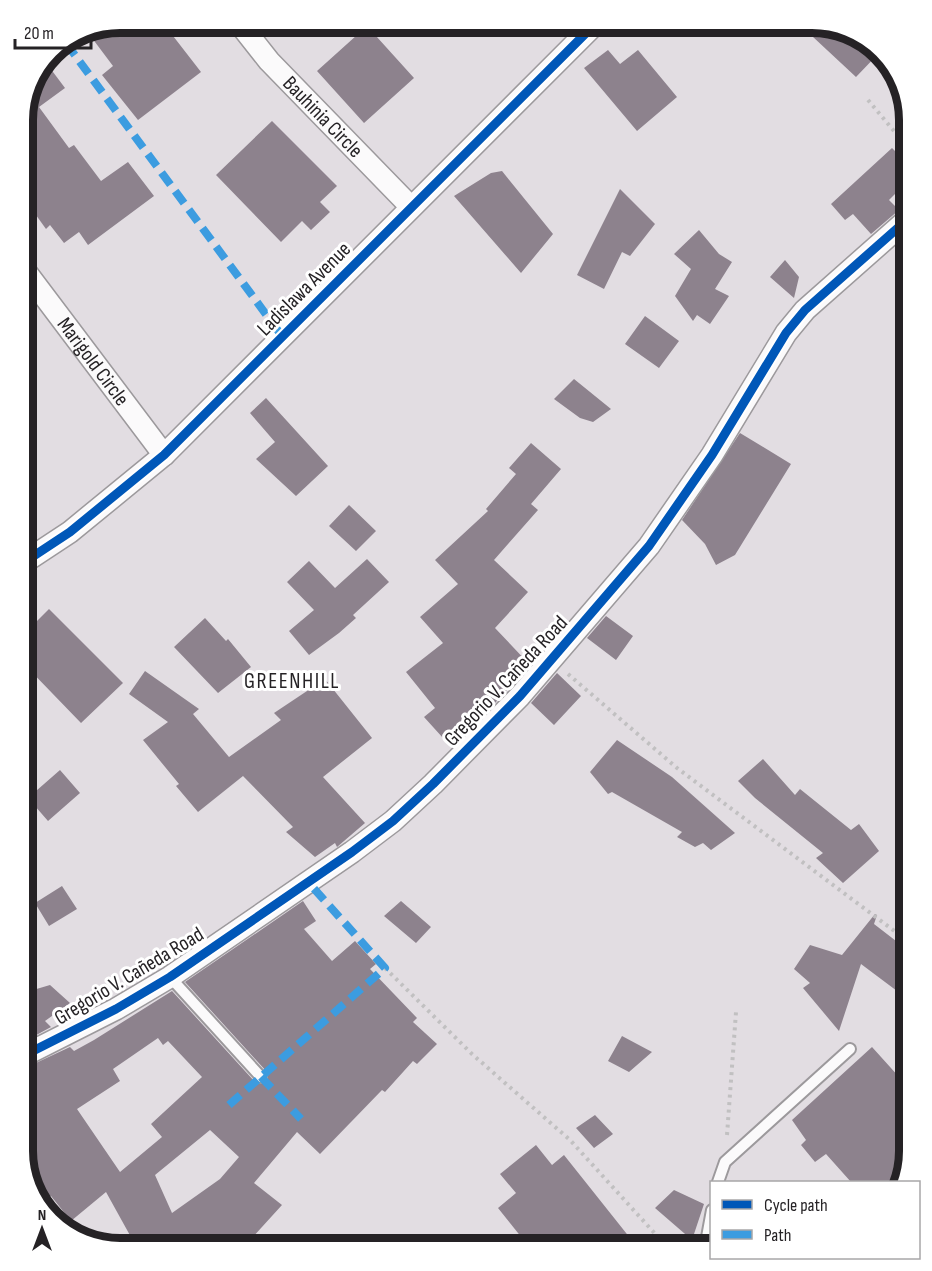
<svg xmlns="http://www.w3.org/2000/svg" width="932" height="1271" font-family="'Sofia Sans Condensed',sans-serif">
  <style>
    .building { fill: #8d828d; fill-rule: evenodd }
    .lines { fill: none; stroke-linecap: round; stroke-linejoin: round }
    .service-casing { stroke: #9c999c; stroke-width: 14 }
    .minor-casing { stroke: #9c999c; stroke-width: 24 }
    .path { stroke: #c1c0c1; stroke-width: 4; stroke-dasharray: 3 4.5; stroke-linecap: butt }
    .service { stroke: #fbfafb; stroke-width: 10 }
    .minor { stroke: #fbfafb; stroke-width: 21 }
    .quiet { stroke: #3c9ce0; stroke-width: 8; stroke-dasharray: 15 8; stroke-linecap: butt }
    .cycleway-casing { stroke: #fff; stroke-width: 13 }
    .cycleway { stroke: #0057b8; stroke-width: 9 }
    .labels { text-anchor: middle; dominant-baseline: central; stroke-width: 6; stroke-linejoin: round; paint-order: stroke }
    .street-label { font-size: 21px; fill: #252225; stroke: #fff }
    .neighbourhood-label { font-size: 22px; letter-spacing: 1.5px; fill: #252225; stroke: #fff }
    .rim { fill: none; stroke: #252225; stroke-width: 8 }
  </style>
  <rect width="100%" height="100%" fill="#e2dde2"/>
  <path class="building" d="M 120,22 L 163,23 L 201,72 L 138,120 L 102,75 L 113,66 L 89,34 Z
    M 798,23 L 818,23 L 861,36 L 879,53 L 856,77 Z
    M 367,26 L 414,78 L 364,123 L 317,71 Z
    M 608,50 L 620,64 L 638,50 L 677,97 L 637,131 L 584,68 Z
    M 47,64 L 65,88 L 39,107 L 69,148 L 74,145 L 101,181 L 128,162 L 154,196 L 88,245 L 79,232 L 64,243 L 50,225 L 46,229 L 23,197 L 23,113 Z
    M 272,121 L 337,186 L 320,202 L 330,212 L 311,230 L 302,221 L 281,242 L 216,175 Z
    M 892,148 L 909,165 L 909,180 L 889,200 L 899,210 L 871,234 L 853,214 L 845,220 L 831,204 Z
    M 502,171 L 553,234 L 521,273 L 454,196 L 491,173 Z
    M 620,189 L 655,224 L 630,256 L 622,252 L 604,289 L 577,275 Z
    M 699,230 L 719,254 L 732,262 L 715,289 L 729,296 L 710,324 L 697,315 L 693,321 L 675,296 L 691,269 L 674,254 Z
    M 785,260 L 799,277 L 794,298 L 770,277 Z
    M 645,316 L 679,341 L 659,368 L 625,344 Z
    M 574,379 L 611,409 L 593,422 L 580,418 L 554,399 Z
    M 266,398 L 328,466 L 296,496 L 256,459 L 275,442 L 250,413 Z
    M 740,433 L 791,464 L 735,555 L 716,565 L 705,544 L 682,520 Z
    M 531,443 L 561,469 L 531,504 L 538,510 L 494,560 L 528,592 L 495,628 L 530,665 L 494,704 L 489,699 L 443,738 L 424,717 L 435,708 L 406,672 L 443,643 L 420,617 L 458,584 L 435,560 L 488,511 L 486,509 L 516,474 L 509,468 Z
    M 349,505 L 376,531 L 356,551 L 329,526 Z
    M 367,559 L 389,582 L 353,615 L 356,618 L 339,633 L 309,655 L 289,631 L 314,610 L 287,582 L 309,561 L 335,588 Z
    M 49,609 L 123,683 L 81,723 L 23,663 L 23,635 Z
    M 606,616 L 633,636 L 616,660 L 587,638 Z
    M 205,618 L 226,641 L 228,639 L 251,667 L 218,693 L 174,647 Z
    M 145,671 L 199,709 L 193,714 L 229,757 L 281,720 L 274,713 L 325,679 L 372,738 L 323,777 L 365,823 L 337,847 L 335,843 L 315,857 L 286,832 L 293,827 L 243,776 L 198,812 L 176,786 L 179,784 L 143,740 L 168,722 L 129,694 Z
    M 557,673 L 581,696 L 554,725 L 531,703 Z
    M 617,740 L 672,777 L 735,833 L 711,850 L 703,843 L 695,847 L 677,837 L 682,832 L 612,792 L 608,794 L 590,772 Z
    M 763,759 L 795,795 L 800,789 L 851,830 L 859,824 L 879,851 L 843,883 L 816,858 L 823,853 L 755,798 L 738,781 Z
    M 60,770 L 80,793 L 48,821 L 28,798 Z
    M 62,886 L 77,909 L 49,926 L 35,903 Z
    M 303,901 L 316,921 L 304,929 L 332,961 L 355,941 L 376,964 L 370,969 L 417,1018 L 413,1022 L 437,1044 L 417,1064 L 413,1061 L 385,1092 L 382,1090 L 320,1154 L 297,1132 L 254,1183 L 282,1205 L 243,1248 L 207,1248 L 196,1238 L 188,1248 L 137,1248 L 106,1192 L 71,1221 L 51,1196 L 40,1204 L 36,1200 L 22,1151 L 23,1069 L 70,1047 L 74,1051 L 94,1040 L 172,991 L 255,1082 L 266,1083 L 268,1079 L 267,1072 L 185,982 ZM 158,1038 L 163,1045 L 168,1041 L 202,1077 L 151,1124 L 162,1137 L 120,1172 L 77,1109 L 120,1081 L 113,1069 ZM 210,1130 L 239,1157 L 220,1179 L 172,1213 L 155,1175 Z
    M 401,901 L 431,927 L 416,943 L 384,916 Z
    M 875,914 L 877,915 L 874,924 L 909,951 L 909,1000 L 861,964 L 839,1031 L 803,988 L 810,983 L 794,969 L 810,945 L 842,955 Z
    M 50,985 L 70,1003 L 45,1021 L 51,1027 L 29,1039 L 25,1035 L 23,1037 L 23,993 Z
    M 622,1036 L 652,1052 L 629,1072 L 608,1061 Z
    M 872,1047 L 909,1088 L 909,1152 L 903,1176 L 895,1182 L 851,1182 L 826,1154 L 815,1162 L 801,1145 L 806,1140 L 792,1120 Z
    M 595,1115 L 613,1134 L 594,1148 L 576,1128 Z
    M 536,1145 L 552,1165 L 564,1155 L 638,1248 L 530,1248 L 498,1208 L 516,1193 L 500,1174 Z
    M 674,1190 L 704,1204 L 692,1240 L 655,1208 Z"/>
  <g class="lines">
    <defs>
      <path id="service" d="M 170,977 L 261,1077
        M 718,1182 L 725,1162 L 850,1049
        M 705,1248 L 712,1210"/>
      <g id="minor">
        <path id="s1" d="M 239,23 L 269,61 L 411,207"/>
        <path id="s2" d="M 23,268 L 164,455"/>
        <path d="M 23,563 L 70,532 L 164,455 L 596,23"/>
        <path d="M 23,1056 L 116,1009 L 170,977 L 352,852 L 393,821 L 433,784 L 520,696 L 649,546 L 712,455 L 786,333 L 805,310 L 909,218"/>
      </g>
    </defs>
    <use href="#service" class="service-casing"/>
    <use href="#minor" class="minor-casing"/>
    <path class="path" d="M 868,100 L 909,149
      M 568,674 L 677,768 L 909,942
      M 385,968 L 472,1054 L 570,1140 L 668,1248
      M 727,1135 L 736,1012"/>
    <use href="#service" class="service"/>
    <use href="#minor" class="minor"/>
    <path class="quiet" d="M 66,43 L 282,336
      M 261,1077 L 301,1119
      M 229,1105 L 385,968 L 308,882"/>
    <defs>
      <path id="cycleway" d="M 23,563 L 70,532 L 164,455 L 596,23
        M 23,1056 L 116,1009 L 170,977 L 352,852 L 393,821 L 433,784 L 520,696 L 649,546 L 712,455 L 786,333 L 805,310 L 909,218"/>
    </defs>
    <use href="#cycleway" class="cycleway-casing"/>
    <use href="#cycleway" class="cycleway"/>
  </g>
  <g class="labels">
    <g class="street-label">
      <text stroke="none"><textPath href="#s1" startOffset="126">Bauhinia Circle</textPath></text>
      <text transform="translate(304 289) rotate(-45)">Ladislawa Avenue</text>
      <text stroke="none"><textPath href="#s2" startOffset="117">Marigold Circle</textPath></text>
      <text transform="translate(506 681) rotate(-47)">Gregorio V. Cañeda Road</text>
      <text transform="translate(129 976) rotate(-31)">Gregorio V. Cañeda Road</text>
    </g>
    <g class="neighbourhood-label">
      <text x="292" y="681">GREENHILL</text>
    </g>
  </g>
  <path d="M0 0H932V1271H0ZM120 33H812A87 87 0 0 1 899 120V1151A87 87 0 0 1 812 1238H120A87 87 0 0 1 33 1151V120A87 87 0 0 1 120 33Z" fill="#fff" fill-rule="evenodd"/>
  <path class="rim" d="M120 33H812A87 87 0 0 1 899 120V1151A87 87 0 0 1 812 1238H120A87 87 0 0 1 33 1151V120A87 87 0 0 1 120 33Z"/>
  <rect x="710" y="1181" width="210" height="78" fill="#ffffff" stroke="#a8a7a8" stroke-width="1.5"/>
  <rect x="722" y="1200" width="30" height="9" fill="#0057b8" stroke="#a8a7a8" stroke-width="1.5"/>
  <text x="764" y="1211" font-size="18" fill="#252225">Cycle path</text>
  <rect x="722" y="1230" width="30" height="9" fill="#3c9ce0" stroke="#a8a7a8" stroke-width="1.5"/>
  <text x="764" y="1241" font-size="18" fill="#252225">Path</text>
  <g transform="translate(42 1229)" stroke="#ffffff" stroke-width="4.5" paint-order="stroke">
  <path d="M0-4.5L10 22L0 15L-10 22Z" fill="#252225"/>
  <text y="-9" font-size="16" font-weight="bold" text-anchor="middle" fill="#252225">N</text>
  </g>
  <path d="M15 39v9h76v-9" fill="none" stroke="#252225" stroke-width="3"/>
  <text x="24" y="39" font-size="18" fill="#252225" stroke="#ffffff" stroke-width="4.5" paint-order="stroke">20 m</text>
</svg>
